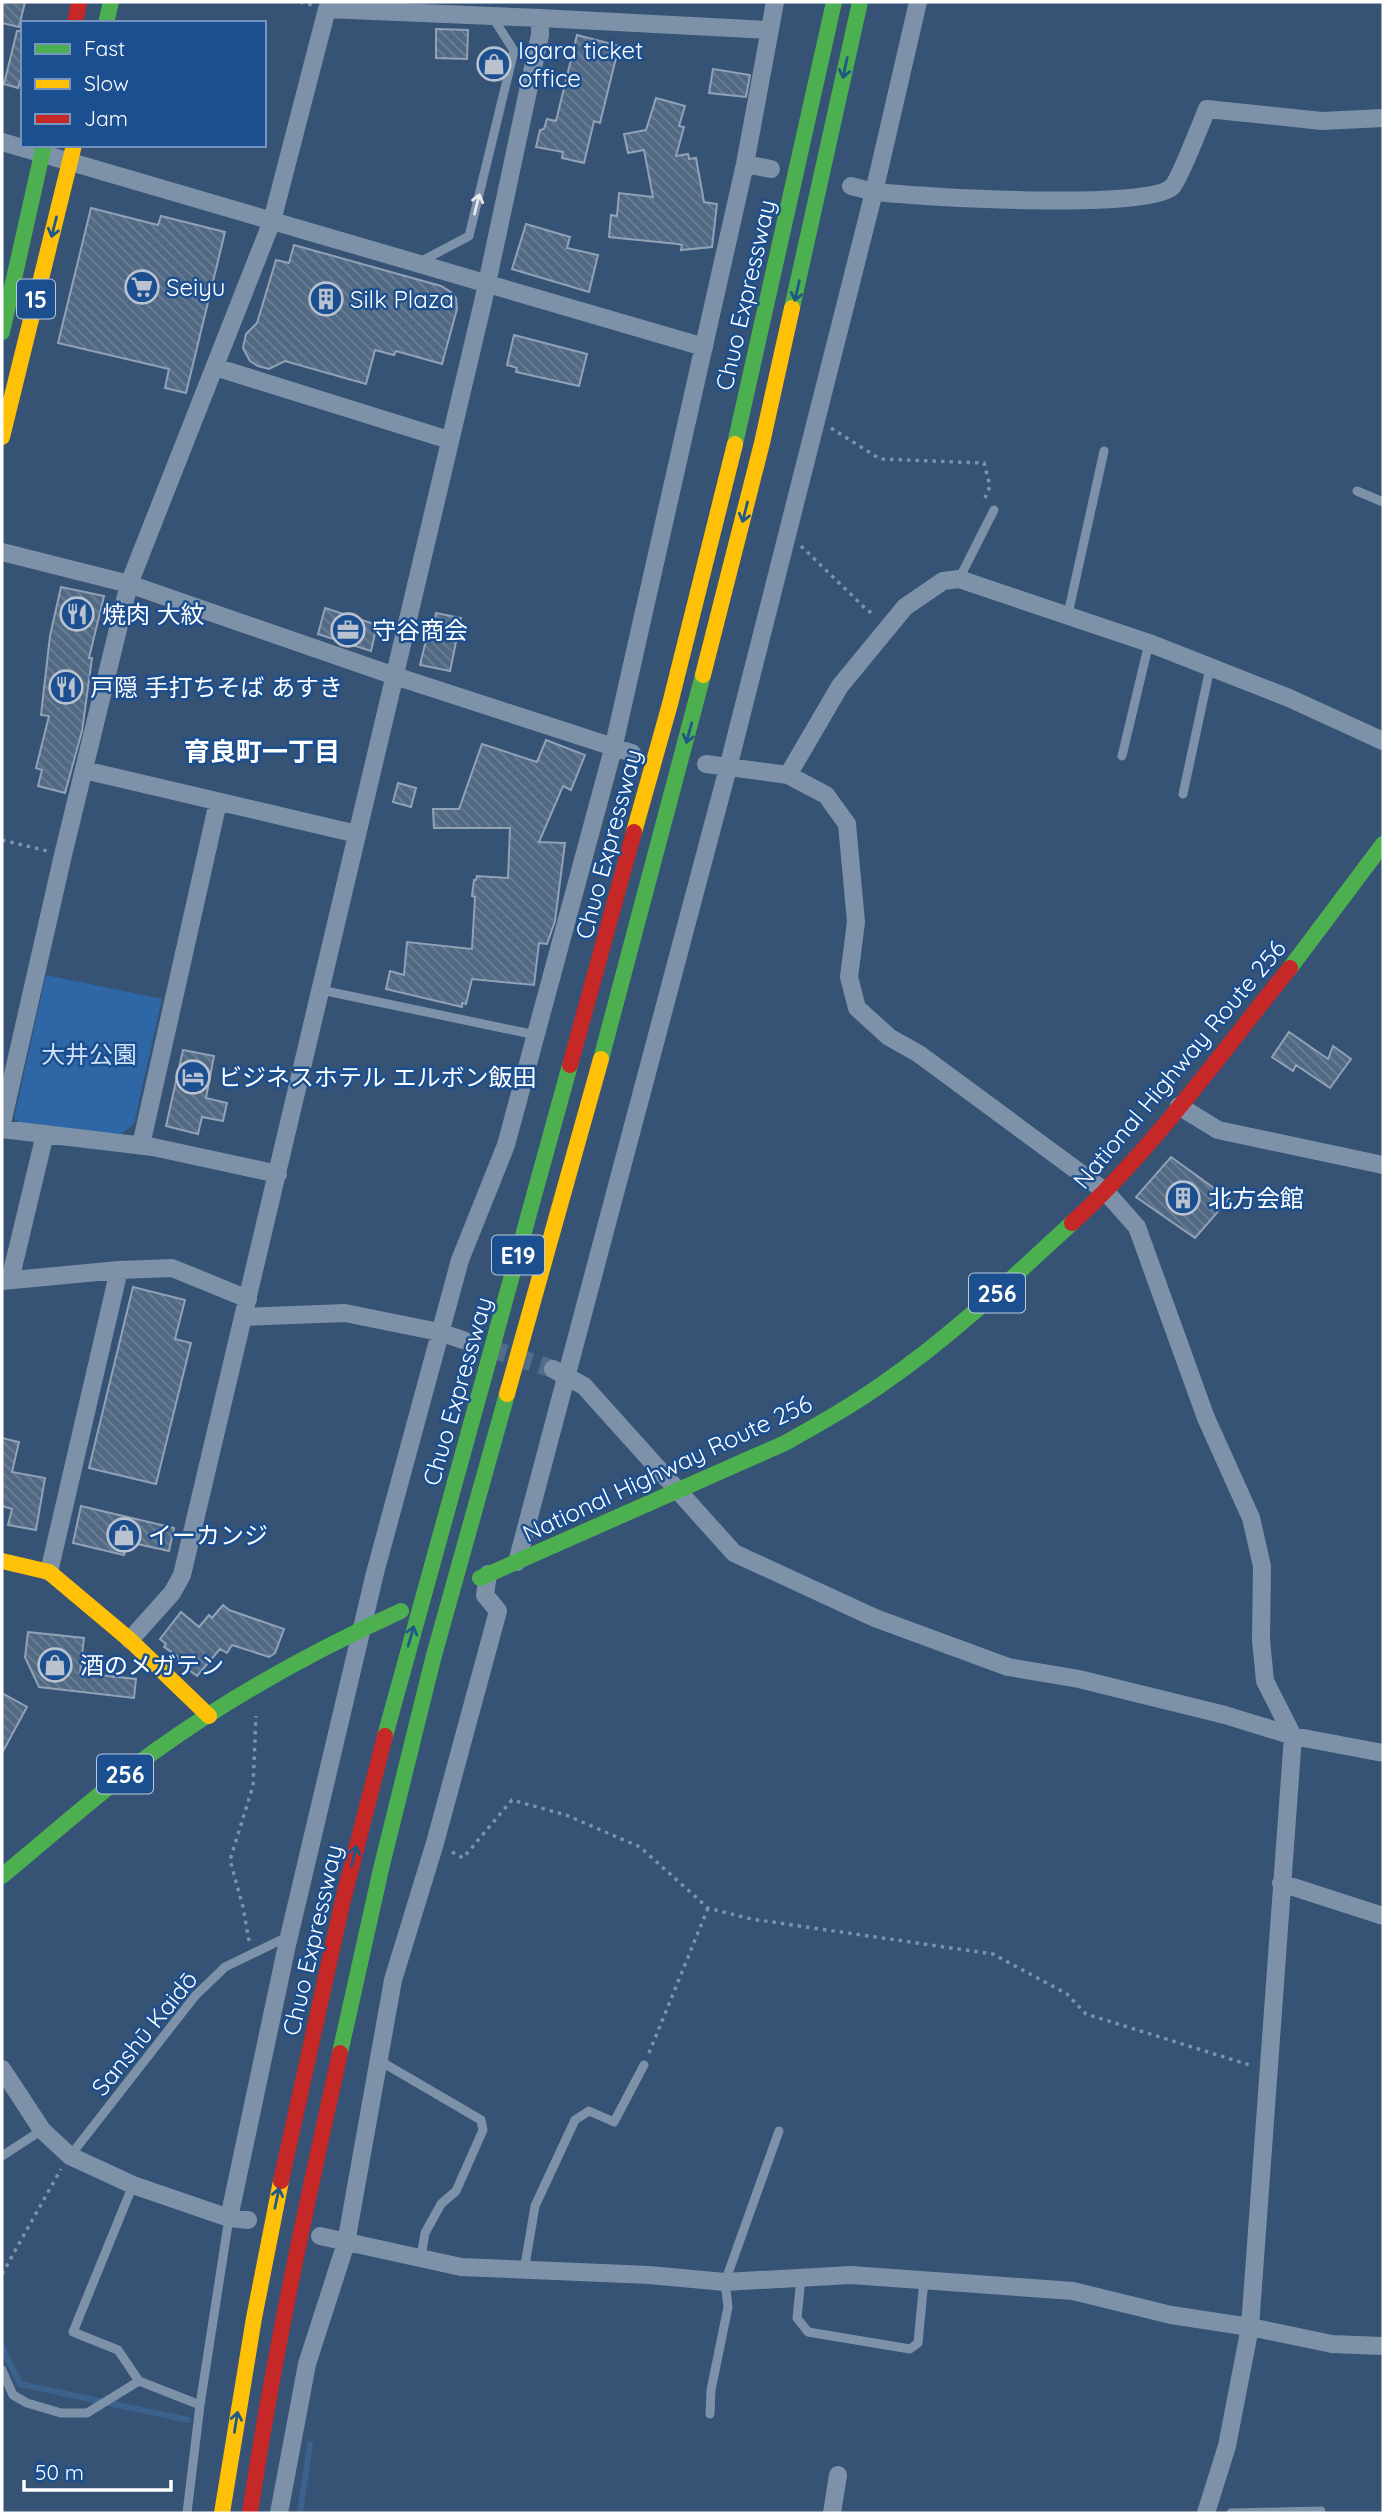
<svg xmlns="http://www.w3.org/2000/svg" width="1385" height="2515" font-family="Quicksand,'Noto Sans JP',sans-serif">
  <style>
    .park { fill: #2f66a5 }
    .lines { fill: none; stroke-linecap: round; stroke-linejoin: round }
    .stream { stroke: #3b618d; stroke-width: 6 }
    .building { fill: url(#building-back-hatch); stroke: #92a2b6; stroke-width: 2 }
    .street-tunnel { stroke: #546c89; stroke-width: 18; stroke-dasharray: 18 9; stroke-linecap: butt }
    .path { stroke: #7d92a8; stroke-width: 3.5; stroke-dasharray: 3.5 5; stroke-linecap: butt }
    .lane { stroke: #7d92a8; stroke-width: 9 }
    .street { stroke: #7d92a8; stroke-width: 18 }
    .fast { stroke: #4caf50; stroke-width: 16 }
    .slow { stroke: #ffc107; stroke-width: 16 }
    .jam { stroke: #c62828; stroke-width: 16 }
    .oneway { stroke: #205989 }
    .oneway2 { stroke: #e5e9ee }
    .labels { text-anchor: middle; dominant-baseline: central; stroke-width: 5; stroke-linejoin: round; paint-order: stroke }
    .shield { fill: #1b4f8f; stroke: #bbcadd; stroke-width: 2 }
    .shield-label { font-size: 23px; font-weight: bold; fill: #fff }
    .poi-label { font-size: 24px; fill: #fff; stroke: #1b4f8f; text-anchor: start }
    .street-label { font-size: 24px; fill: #fff; stroke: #1b4f8f }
    .park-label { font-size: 24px; fill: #cfe3fa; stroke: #1b4f8f }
    .neighbourhood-label { font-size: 26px; font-weight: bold; fill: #fff; stroke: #1b4f8f }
  </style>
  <defs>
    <pattern id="building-back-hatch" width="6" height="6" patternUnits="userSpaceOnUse" patternTransform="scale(1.75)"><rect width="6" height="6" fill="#526984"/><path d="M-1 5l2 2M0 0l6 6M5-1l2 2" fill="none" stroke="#6c8096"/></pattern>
  </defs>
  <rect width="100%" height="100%" fill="#365274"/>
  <path class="park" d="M 46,975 L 162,999 L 134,1124 L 120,1135 L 18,1122 L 14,1118 Z"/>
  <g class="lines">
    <path class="stream" d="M 2,2347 L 20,2384 L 188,2420
      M 300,2513 L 310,2444"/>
  </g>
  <path class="building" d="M 2,2 L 25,2 L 19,27 L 2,23 Z
    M 436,29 L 468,30 L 467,59 L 436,58 Z
    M 17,31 L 23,31 L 23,72 L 18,88 L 4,84 Z
    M 577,35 L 619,46 L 600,123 L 594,121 L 584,163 L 562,158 L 563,152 L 536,147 L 540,130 L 544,129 L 547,119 L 556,121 Z
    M 713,69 L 750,75 L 746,97 L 709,93 Z
    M 656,98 L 685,106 L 679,126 L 684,127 L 676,156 L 688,154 L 689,159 L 696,158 L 704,202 L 717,204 L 712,247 L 681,250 L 682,245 L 678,244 L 609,237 L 611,215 L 617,216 L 619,193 L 653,197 L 644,150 L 628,153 L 624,134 L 646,130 Z
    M 91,208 L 158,225 L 161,216 L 225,232 L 186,393 L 165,388 L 169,369 L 58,343 Z
    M 526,224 L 570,237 L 567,248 L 598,255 L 589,292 L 512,269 Z
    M 294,245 L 441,286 L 451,292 L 456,298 L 457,309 L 442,364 L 396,351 L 394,355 L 375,350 L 366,384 L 285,361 L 269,369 L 258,366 L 250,361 L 243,348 L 246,334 L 257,323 L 276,260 L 289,263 Z
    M 514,335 L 587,354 L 579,386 L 516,372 L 517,368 L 507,365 Z
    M 61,587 L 104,596 L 89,658 L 92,658 L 82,731 L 65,793 L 38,786 L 42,770 L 36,768 L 49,716 L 41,715 L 50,636 Z
    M 325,608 L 377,625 L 371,651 L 318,634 Z
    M 436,613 L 461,618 L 450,671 L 420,665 L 426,640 L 430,641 Z
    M 546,740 L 585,755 L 571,790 L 563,786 L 539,842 L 565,843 L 555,921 L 547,944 L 539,943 L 534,985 L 472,979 L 466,1004 L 462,1003 L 462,1007 L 386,989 L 390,971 L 404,975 L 407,942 L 472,949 L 475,897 L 472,896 L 474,880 L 476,880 L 477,876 L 508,878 L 510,828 L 434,828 L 433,809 L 459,809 L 482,744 L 537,762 Z
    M 398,783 L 416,788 L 411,807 L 393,802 Z
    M 1289,1032 L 1328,1059 L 1333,1046 L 1351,1059 L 1330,1088 L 1296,1065 L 1293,1071 L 1272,1057 Z
    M 183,1050 L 214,1056 L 206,1098 L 227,1103 L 223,1121 L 202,1117 L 198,1134 L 166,1126 Z
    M 1171,1157 L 1229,1199 L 1195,1238 L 1136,1197 Z
    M 133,1287 L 185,1300 L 175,1339 L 191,1343 L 156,1484 L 89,1468 Z
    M 2,1438 L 19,1442 L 12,1472 L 45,1478 L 36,1530 L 8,1525 L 12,1509 L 2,1506 Z
    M 81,1506 L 174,1528 L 169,1551 L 128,1542 L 124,1555 L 73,1543 Z
    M 223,1605 L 229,1610 L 284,1629 L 275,1653 L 269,1657 L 232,1645 L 227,1653 L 220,1649 L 197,1676 L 177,1661 L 180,1658 L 164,1647 L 166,1644 L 160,1639 L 181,1612 L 199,1627 L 209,1615 L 212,1618 Z
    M 28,1632 L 84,1638 L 80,1673 L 136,1679 L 134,1698 L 39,1687 L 25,1657 Z
    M 2,1693 L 27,1707 L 2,1753 Z"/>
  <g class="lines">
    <path class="street-tunnel" d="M 463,1340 L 553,1369"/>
    <path class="path" d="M 300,2 L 312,5
      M 831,428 L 880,459 L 984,463 L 990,486 L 985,498
      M 801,546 L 868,611 L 875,614
      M 2,840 L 47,851
      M 452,1852 L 463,1858 L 512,1800 L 566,1815 L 640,1847 L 708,1908 L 751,1919 L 993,1954 L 1067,1994 L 1086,2014 L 1253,2066
      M 249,1941 L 243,1907 L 230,1860 L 253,1786 L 256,1716
      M 649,2053 L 708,1908
      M 2,2274 L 61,2169"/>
    <path class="lane" d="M 418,263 L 469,236 L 514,51 L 492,16
      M 1357,491 L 1383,502
      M 959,579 L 994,510
      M 1068,614 L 1104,451
      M 1122,756 L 1149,643
      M 1183,794 L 1210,668
      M 321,990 L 536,1035
      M 380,2061 L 481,2120 L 483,2130 L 456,2191 L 441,2204 L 425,2233 L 421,2257
      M 2,2156 L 42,2130
      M 70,2156 L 195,1996 L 225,1967 L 289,1936
      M 133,2185 L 73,2332 L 118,2350 L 139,2381
      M 524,2271 L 535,2206 L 575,2120 L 589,2111 L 614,2122 L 644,2065
      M 801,2278 L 797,2318 L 808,2332 L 910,2349 L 918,2343 L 924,2280
      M 2,2370 L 13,2395 L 27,2403 L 61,2413 L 87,2413 L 139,2381 L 200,2405
      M 710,2414 L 711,2390 L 728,2307 L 725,2282 L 779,2131
      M 187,2513 L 200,2405 L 229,2218
      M 1231,2513 L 1321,2511"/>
    <path class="street" d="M 2,142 L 704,347
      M 745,164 L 771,169
      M 851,186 C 860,188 868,191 877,192 C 922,197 1146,211 1172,187 C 1180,179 1201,123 1207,109 L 1322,121 L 1383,118
      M 215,367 L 449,440
      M 2,552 L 129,584 L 395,676 L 632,753
      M 706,764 L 788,775 L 826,795 L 847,824 L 856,922 L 849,977 L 857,1008 L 889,1037 L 919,1054 L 1106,1192 L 1137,1227 L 1206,1418 L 1251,1518 L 1262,1566 L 1261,1640 L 1265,1681 L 1293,1736 L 1250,2327 L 1227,2446 L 1206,2513
      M 84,770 L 357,834
      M 788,775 L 840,686 L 905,607 L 943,581 L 959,579 L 1149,643 L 1289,698 L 1383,741
      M 1179,1106 L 1218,1130 L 1383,1165
      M 2,1123 L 63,855 L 129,584 L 272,221 L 327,9 L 540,18 L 770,30
      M 2,1129 L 153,1147 L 278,1174
      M 141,1145 L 218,802
      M 10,1280 L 45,1134
      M 2,1281 L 119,1270 L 172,1268 L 248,1299
      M 244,1317 L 345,1313 L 439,1332 L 463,1340
      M 553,1369 L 584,1386 L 734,1553 L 875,1618 L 1008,1667 L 1079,1679 L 1225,1715 L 1293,1736 L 1383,1753
      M 517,1562 L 728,768 L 874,192 L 918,2
      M 49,1572 L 119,1270
      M 130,1640 L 172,1593 L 182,1575 L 483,302 L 540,35 L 540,18
      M 1281,1883 L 1383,1916
      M 2,2069 L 42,2130 L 70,2156 L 133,2185 L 229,2218 L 248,2220
      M 229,2218 L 287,1945 L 375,1573 L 460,1260 L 506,1145 L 613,749 L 745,164 L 775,2
      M 320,2236 L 461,2267 L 649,2275 L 725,2282 L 851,2275 L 1073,2291 L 1171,2315 L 1250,2327 L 1332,2344 L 1383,2346
      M 279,2513 L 307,2364 L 346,2243 L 393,1980 L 435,1843 L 498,1611 L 485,1595 L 488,1574
      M 832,2513 L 838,2475"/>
    <path class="fast" d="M 106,23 L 111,2
      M 792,308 L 860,2
      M 2,332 L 44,145
      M 735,444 L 834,2
      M 1290,968 L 1383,844
      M 601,1059 L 703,675
      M 480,1578 L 785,1443 C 819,1424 853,1405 885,1382 C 952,1336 1012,1278 1072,1223
      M 385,1736 L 570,1065
      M 2,1876 C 53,1834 102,1790 155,1751 C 232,1696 315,1650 401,1611
      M 340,2053 L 381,1869 L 433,1659 L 507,1394"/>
    <path class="slow" d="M 2,437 L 74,145
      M 703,675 L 762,443 L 792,308
      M 634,832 L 670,704 L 735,444
      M 507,1394 L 601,1059
      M 2,1561 L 49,1572 L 130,1640 L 209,1716
      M 222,2513 L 254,2318 L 281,2181"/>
    <path class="jam" d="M 75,23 L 79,2
      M 570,1065 L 634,832
      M 1072,1223 C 1154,1148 1220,1054 1290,968
      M 281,2181 L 342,1904 L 385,1736
      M 250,2513 C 273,2358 306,2206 340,2053"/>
  </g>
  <defs><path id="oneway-shaft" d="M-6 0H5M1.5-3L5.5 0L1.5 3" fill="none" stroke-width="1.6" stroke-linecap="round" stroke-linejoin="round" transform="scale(1.75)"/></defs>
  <g class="oneway">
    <use href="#oneway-shaft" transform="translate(845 68) rotate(102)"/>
    <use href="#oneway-shaft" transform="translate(54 227) rotate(104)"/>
    <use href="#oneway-shaft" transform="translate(797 291) rotate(103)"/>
    <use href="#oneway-shaft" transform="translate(745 512) rotate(104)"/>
    <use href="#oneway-shaft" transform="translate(689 733) rotate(105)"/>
    <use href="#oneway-shaft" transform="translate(411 1636) rotate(-74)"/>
    <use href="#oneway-shaft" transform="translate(354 1856) rotate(-76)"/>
    <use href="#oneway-shaft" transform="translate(277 2198) rotate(-78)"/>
    <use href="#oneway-shaft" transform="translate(236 2422) rotate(-81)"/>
  </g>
  <use class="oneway2" href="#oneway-shaft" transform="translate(477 204) rotate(-76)"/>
  <defs>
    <symbol id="shop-ring" viewBox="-11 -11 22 22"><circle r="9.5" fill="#1b4f8f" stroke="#b9c2ce" stroke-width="1.5"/><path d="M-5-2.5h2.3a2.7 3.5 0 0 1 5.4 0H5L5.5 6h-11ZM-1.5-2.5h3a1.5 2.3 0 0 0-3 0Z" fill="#b9c2ce"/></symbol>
    <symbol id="supermarket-ring" viewBox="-11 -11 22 22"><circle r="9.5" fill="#1b4f8f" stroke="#b9c2ce" stroke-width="1.5"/><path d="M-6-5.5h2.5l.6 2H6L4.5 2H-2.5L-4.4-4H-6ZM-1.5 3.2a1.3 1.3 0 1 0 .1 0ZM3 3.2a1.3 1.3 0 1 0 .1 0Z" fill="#b9c2ce"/></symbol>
    <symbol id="building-ring" viewBox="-11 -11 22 22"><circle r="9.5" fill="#1b4f8f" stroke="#b9c2ce" stroke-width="1.5"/><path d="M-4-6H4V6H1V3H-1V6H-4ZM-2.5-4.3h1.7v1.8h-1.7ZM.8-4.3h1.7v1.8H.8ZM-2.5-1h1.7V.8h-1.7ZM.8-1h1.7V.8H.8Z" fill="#b9c2ce"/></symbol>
    <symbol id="restaurant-ring" viewBox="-11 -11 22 22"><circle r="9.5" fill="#1b4f8f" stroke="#b9c2ce" stroke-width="1.5"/><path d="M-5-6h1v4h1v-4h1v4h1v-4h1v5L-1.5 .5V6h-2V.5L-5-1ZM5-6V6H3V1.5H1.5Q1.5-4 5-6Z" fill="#b9c2ce"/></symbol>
    <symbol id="office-ring" viewBox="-11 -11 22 22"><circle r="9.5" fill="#1b4f8f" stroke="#b9c2ce" stroke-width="1.5"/><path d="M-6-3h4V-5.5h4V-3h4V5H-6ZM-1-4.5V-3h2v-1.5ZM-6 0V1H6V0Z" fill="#b9c2ce"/></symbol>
    <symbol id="hotel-ring" viewBox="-11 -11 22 22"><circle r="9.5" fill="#1b4f8f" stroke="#b9c2ce" stroke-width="1.5"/><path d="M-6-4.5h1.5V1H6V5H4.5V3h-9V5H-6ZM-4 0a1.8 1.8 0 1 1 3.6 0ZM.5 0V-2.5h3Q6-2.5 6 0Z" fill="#b9c2ce"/></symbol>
  </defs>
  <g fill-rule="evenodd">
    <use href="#shop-ring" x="475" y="45" width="38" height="38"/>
    <use href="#supermarket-ring" x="123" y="268" width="38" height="38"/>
    <use href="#building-ring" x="307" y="280" width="38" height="38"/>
    <use href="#restaurant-ring" x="58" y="595" width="38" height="38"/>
    <use href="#office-ring" x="329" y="611" width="38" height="38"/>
    <use href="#restaurant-ring" x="47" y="668" width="38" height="38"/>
    <use href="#hotel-ring" x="174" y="1058" width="38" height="38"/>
    <use href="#building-ring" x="1164" y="1179" width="38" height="38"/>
    <use href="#shop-ring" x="105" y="1516" width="38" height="38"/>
    <use href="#shop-ring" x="36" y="1646" width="38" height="38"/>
  </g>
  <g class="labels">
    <g class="shield">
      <rect x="17" y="279.5" width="38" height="39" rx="5"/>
      <rect x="492" y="1235.5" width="52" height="39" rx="5"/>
      <rect x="969" y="1273.5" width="56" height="39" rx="5"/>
      <rect x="97" y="1754.5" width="56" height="39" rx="5"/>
    </g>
    <g class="shield-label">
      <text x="36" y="299">15</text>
      <text x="518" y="1255">E19</text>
      <text x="997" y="1293">256</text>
      <text x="125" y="1774">256</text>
    </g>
    <g class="poi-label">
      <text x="518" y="50">Igara ticket<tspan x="518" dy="28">office</tspan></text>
      <text x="166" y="287">Seiyu</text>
      <text x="350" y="299">Silk Plaza</text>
      <text x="102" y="614">焼肉 大紋</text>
      <text x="372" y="630">守谷商会</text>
      <text x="90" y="687">戸隠 手打ちそば あすき</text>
      <text x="218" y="1077">ビジネスホテル エルボン飯田</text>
      <text x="1208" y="1198">北方会館</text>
      <text x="148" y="1535">イーカンジ</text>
      <text x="80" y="1665">酒のメガテン</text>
    </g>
    <g class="street-label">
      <text transform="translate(745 295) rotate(-77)">Chuo Expressway</text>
      <text transform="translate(608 844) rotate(-75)">Chuo Expressway</text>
      <text transform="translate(1179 1064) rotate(-50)">National Highway Route 256</text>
      <text transform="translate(457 1391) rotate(-74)">Chuo Expressway</text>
      <text transform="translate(667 1468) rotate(-25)">National Highway Route 256</text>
      <text transform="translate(312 1940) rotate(-77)">Chuo Expressway</text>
      <text transform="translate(144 2033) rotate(-51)">Sanshū Kaidō</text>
    </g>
    <g class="park-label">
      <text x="89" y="1054">大井公園</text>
    </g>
    <g class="neighbourhood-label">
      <text x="262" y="751">育良町一丁目</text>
    </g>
  </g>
  <rect width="1385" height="2515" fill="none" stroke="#ffffff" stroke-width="7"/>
  <rect x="21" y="21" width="245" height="126" fill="#1b4f8f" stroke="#7695bc" stroke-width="2"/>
  <rect x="35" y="44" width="35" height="10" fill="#4caf50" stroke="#7695bc" stroke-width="2"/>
  <text x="84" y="56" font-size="21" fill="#ffffff">Fast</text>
  <rect x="35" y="79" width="35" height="10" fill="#ffc107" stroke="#7695bc" stroke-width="2"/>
  <text x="84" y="91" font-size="21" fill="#ffffff">Slow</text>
  <rect x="35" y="114" width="35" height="10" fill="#c62828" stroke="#7695bc" stroke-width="2"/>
  <text x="84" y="126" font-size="21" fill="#ffffff">Jam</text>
  <path d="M24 2480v10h147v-10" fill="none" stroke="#ffffff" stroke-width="3.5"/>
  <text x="35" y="2480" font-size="21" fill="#ffffff" stroke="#1b4f8f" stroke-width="5" paint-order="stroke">50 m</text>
</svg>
